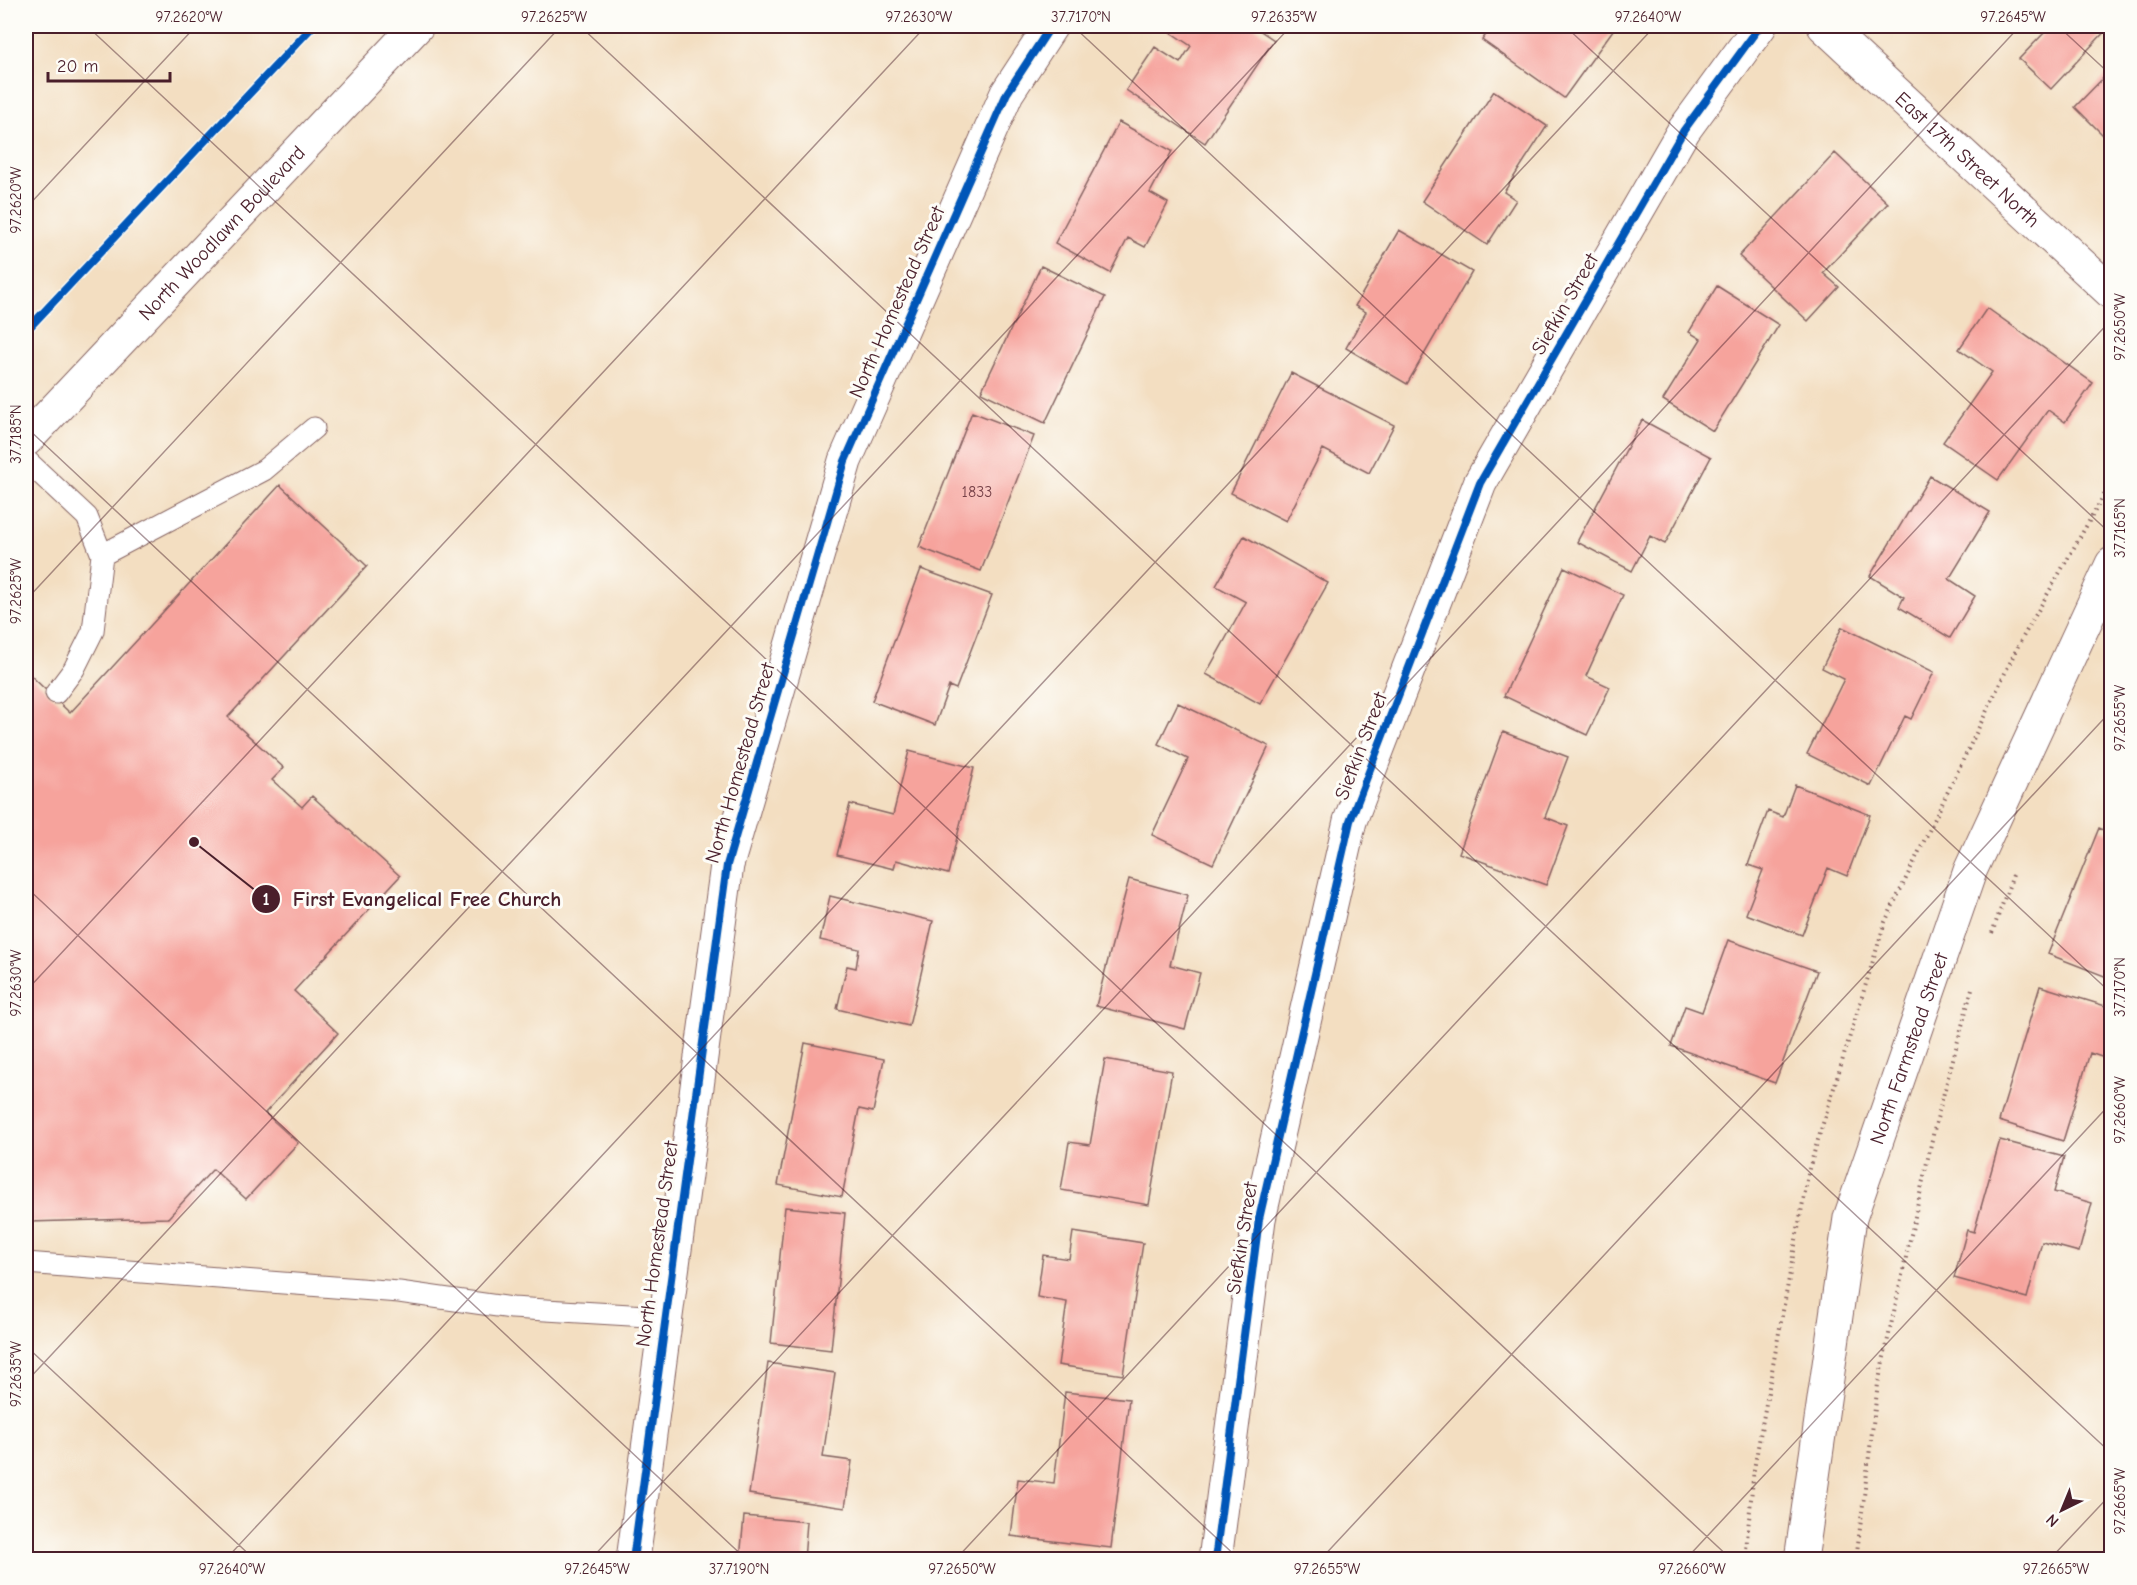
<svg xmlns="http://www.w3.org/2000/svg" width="2137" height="1585" font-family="'Comic Neue',sans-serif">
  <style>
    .building { fill: #f6a39c }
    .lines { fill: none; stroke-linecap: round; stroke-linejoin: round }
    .lane-casing { stroke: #856260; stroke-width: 23 }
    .street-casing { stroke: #856260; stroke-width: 35 }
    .secondary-casing { stroke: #856260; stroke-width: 35 }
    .path { stroke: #856260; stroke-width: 4; stroke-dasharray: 1.5 4.5; stroke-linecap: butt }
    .lane { stroke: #fff; stroke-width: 21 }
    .street { stroke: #fff; stroke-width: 33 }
    .secondary { stroke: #fff; stroke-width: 33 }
    .cycleway-casing { stroke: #fdfcf7; stroke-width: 11 }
    .cycleway { stroke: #0057b8; stroke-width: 8 }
    .ticks { fill: none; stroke: #4a1f2b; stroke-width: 1.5; stroke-opacity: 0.45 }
    .labels { text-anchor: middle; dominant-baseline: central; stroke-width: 6; stroke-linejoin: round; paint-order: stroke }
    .number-label { font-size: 16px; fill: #754047 }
    .street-label { font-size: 20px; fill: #4a1f2b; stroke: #fdfcf7 }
    .leader { fill: none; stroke: #4a1f2b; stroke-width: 2 }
    .callout-dot { fill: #4a1f2b; stroke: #fdfcf7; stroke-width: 2 }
    .mark-label { font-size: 18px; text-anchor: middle; font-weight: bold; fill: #fff }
    .callout-label { font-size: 21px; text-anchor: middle; font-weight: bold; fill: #4a1f2b; stroke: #fdfcf7; stroke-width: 6; stroke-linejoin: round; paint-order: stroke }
    .neatline { fill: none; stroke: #4a1f2b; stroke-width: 2 }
    .ticks-label { font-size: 15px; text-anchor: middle; fill: #4a1f2b }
  </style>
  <rect width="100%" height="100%" fill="#fdfcf7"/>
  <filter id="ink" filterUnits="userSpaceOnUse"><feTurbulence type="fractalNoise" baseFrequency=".0167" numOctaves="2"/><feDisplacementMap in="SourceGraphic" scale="12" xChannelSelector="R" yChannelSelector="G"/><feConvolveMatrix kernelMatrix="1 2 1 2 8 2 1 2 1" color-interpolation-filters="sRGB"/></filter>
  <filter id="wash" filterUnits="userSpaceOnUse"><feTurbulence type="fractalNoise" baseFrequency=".008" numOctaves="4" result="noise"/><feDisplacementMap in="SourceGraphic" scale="24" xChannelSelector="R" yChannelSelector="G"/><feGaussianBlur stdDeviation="1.35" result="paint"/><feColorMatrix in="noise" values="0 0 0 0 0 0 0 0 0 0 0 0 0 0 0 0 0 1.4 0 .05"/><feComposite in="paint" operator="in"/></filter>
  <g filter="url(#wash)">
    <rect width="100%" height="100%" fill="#f3dec1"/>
    <g id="blocks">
      <path class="building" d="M 1166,26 L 1253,26 L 1274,40 L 1205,143 L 1126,90 L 1155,47 L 1180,63 L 1191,46 L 1164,28 Z
        M 1492,26 L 1616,26 L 1564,98 L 1482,40 Z
        M 2041,26 L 2110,26 L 2051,89 L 2019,59 L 2046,31 Z
        M 2112,69 L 2112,144 L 2075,107 Z
        M 1494,91 L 1547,126 L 1504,192 L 1516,200 L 1487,245 L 1422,201 Z
        M 1119,122 L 1172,151 L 1150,193 L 1168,203 L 1145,247 L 1128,238 L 1110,273 L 1055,243 Z
        M 1835,153 L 1888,203 L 1823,273 L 1839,287 L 1808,321 L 1739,256 Z
        M 1399,230 L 1472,272 L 1407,384 L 1346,348 L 1366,312 L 1355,306 Z
        M 1041,266 L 1105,297 L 1045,423 L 981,392 Z
        M 1717,286 L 1779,325 L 1713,431 L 1663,400 L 1701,339 L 1689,332 Z
        M 1987,308 L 2093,383 L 2065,422 L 2048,410 L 1998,480 L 1943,442 L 1992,372 L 1959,349 Z
        M 1291,373 L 1394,425 L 1369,473 L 1323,449 L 1286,521 L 1231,493 Z
        M 972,412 L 1034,436 L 981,571 L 919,547 Z
        M 1642,420 L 1711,457 L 1665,544 L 1650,536 L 1632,571 L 1577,542 Z
        M 1930,476 L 1990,512 L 1949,579 L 1975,596 L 1950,638 L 1899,607 L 1904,597 L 1870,576 Z
        M 280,485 L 367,566 L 228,717 L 284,768 L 272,780 L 302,807 L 312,796 L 400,876 L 294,991 L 338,1033 L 265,1113 L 298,1143 L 246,1199 L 213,1169 L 168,1218 L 29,1222 L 26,1219 L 26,671 L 70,713 Z
        M 1244,536 L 1328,583 L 1260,704 L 1206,674 L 1246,602 L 1216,586 Z
        M 1564,567 L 1623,595 L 1586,676 L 1610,687 L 1587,735 L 1504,696 Z
        M 921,569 L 992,595 L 956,689 L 949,686 L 935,725 L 872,701 Z
        M 1842,627 L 1934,672 L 1911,719 L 1905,716 L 1871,786 L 1807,754 L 1844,679 L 1822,668 Z
        M 1178,703 L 1269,746 L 1213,864 L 1152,835 L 1188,759 L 1158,744 Z
        M 1503,732 L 1568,757 L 1545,817 L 1568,826 L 1546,885 L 1459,853 Z
        M 909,751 L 974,768 L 948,874 L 896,860 L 894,869 L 837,855 L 850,804 L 893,815 Z
        M 1795,785 L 1870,815 L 1847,876 L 1828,868 L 1802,935 L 1746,914 L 1763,870 L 1748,865 L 1768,811 L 1783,817 Z
        M 2099,828 L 2112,834 L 2112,979 L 2048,954 Z
        M 1129,879 L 1188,895 L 1170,965 L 1200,973 L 1185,1029 L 1096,1006 Z
        M 830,896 L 933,921 L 909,1026 L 837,1009 L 847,966 L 856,968 L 859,949 L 820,940 Z
        M 1728,940 L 1817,971 L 1775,1083 L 1671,1046 L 1685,1006 L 1702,1012 Z
        M 2040,986 L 2112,1008 L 2110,1060 L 2090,1053 L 2063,1141 L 1999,1121 Z
        M 805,1043 L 884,1059 L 873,1112 L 859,1109 L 842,1197 L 778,1185 Z
        M 1105,1059 L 1172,1071 L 1149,1205 L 1061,1190 L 1069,1142 L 1090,1145 Z
        M 2000,1140 L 2064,1157 L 2054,1192 L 2092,1203 L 2079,1252 L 2042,1242 L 2027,1298 L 1954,1278 L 1967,1230 L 1974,1232 Z
        M 785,1207 L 845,1213 L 831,1350 L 771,1343 Z
        M 1073,1232 L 1143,1243 L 1123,1375 L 1058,1365 L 1067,1302 L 1037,1297 L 1043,1255 L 1069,1259 Z
        M 768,1363 L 835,1373 L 823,1457 L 852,1461 L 845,1508 L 749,1494 Z
        M 1065,1392 L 1129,1399 L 1111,1548 L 1011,1536 L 1018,1479 L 1054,1483 Z
        M 744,1516 L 807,1522 L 804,1560 L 740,1560 Z"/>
    </g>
  </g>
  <g filter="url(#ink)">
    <use href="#blocks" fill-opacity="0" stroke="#856260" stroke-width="1.5"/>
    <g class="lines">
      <defs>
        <path id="lane" d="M 26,460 L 87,517 L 102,555 L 93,631 L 74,669 L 56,693
          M 102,555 L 264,470 L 314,428
          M 26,1263 L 399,1292 L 512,1308 L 664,1317"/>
        <g id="street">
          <path id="s1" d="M 1824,26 L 2112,293"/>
          <path d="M 633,1560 L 727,865 L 845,461 L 1007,93 L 1051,26"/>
          <path d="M 1215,1560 L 1259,1219 L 1350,821 L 1480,483 L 1684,130 L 1760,26"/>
          <path id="s2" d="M 1801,1560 L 1850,1218 L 1970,871 L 2112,564"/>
        </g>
        <g id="secondary">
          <path id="s3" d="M 26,440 L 417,26"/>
        </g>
      </defs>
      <use href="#lane" class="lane-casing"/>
      <use href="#street" class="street-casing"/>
      <use href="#secondary" class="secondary-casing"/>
      <path class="path" d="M 1992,933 L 2013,875
        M 1745,1560 L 1754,1469 L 1809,1169 L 1885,922 L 2019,644 L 2112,481
        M 1856,1560 L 1878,1384 L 1935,1126 L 1973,985"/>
      <use href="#lane" class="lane"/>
      <use href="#street" class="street"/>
      <use href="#secondary" class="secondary"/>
      <defs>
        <path id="cycleway" d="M 26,331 L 313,26
          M 633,1560 L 727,865 L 845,461 L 1007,93 L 1051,26
          M 1215,1560 L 1259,1219 L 1350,821 L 1480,483 L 1684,130 L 1760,26"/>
      </defs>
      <use href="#cycleway" class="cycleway-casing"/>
      <use href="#cycleway" class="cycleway"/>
    </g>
  </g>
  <path class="ticks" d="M 87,26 L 1732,1560M 580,26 L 2112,1454M 1073,26 L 2112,994M 1565,26 L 2112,535M 2058,26 L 2112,76M 26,208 L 196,26M 26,427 L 1240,1560M 26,600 L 561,26M 26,887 L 747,1560M 26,991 L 926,26M 26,1346 L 255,1560M 26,1382 L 1291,26M 225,1560 L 1655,26M 590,1560 L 2020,26M 955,1560 L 2112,319M 1320,1560 L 2112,710M 1685,1560 L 2112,1102M 2049,1560 L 2112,1493"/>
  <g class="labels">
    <g class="number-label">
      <text x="977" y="492">1833</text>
    </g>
    <g class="street-label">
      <text stroke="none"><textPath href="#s1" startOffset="196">East 17th Street North</textPath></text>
      <text stroke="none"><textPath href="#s3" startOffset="285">North Woodlawn Boulevard</textPath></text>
      <text transform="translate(897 302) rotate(-66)">North Homestead Street</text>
      <text transform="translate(1565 304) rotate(-60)">Siefkin Street</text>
      <text transform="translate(1361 746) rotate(-69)">Siefkin Street</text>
      <text transform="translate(740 763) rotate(-74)">North Homestead Street</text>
      <text stroke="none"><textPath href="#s2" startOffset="525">North Farmstead Street</textPath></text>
      <text transform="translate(1242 1238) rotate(-81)">Siefkin Street</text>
      <text transform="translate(657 1244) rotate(-82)">North Homestead Street</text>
    </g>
  </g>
  <path class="leader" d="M194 842L266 899"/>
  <g class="callout-dot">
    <circle cx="194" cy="842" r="6"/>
    <circle cx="266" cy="899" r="15"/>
  </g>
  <g class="mark-label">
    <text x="266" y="905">1</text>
  </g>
  <g class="callout-label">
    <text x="427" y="906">First Evangelical Free Church</text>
  </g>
  <rect width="2137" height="1585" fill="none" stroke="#fdfcf7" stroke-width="66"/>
  <g transform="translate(2062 1510) rotate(223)" stroke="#fdfcf7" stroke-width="4.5" paint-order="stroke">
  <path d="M0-4.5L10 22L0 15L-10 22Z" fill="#4a1f2b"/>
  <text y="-9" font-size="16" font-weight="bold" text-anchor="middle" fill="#4a1f2b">N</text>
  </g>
  <path d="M48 72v9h122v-9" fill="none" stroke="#4a1f2b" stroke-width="3"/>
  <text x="57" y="72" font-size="18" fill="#4a1f2b" stroke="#fdfcf7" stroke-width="4.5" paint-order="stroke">20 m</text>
  <rect x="33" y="33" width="2071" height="1519" class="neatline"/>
  <g class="ticks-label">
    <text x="189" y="22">97.2620°W</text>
    <text x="554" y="22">97.2625°W</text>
    <text x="919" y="22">97.2630°W</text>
    <text x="1081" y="22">37.7170°N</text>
    <text x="1284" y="22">97.2635°W</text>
    <text x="1648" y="22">97.2640°W</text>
    <text x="2013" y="22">97.2645°W</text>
    <text transform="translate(16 200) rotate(-90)" y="5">97.2620°W</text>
    <text transform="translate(2120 327) rotate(-90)" y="5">97.2650°W</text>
    <text transform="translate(16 434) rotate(-90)" y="5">37.7185°N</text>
    <text transform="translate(2120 528) rotate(-90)" y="5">37.7165°N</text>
    <text transform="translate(16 591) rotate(-90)" y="5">97.2625°W</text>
    <text transform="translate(2120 718) rotate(-90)" y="5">97.2655°W</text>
    <text transform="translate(16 983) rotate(-90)" y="5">97.2630°W</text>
    <text transform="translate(2120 987) rotate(-90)" y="5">37.7170°N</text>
    <text transform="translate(2120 1110) rotate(-90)" y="5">97.2660°W</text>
    <text transform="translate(16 1374) rotate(-90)" y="5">97.2635°W</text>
    <text transform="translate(2120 1501) rotate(-90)" y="5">97.2665°W</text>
    <text x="232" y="1574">97.2640°W</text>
    <text x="597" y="1574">97.2645°W</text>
    <text x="739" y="1574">37.7190°N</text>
    <text x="962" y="1574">97.2650°W</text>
    <text x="1327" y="1574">97.2655°W</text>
    <text x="1692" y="1574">97.2660°W</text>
    <text x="2056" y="1574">97.2665°W</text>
  </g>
</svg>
